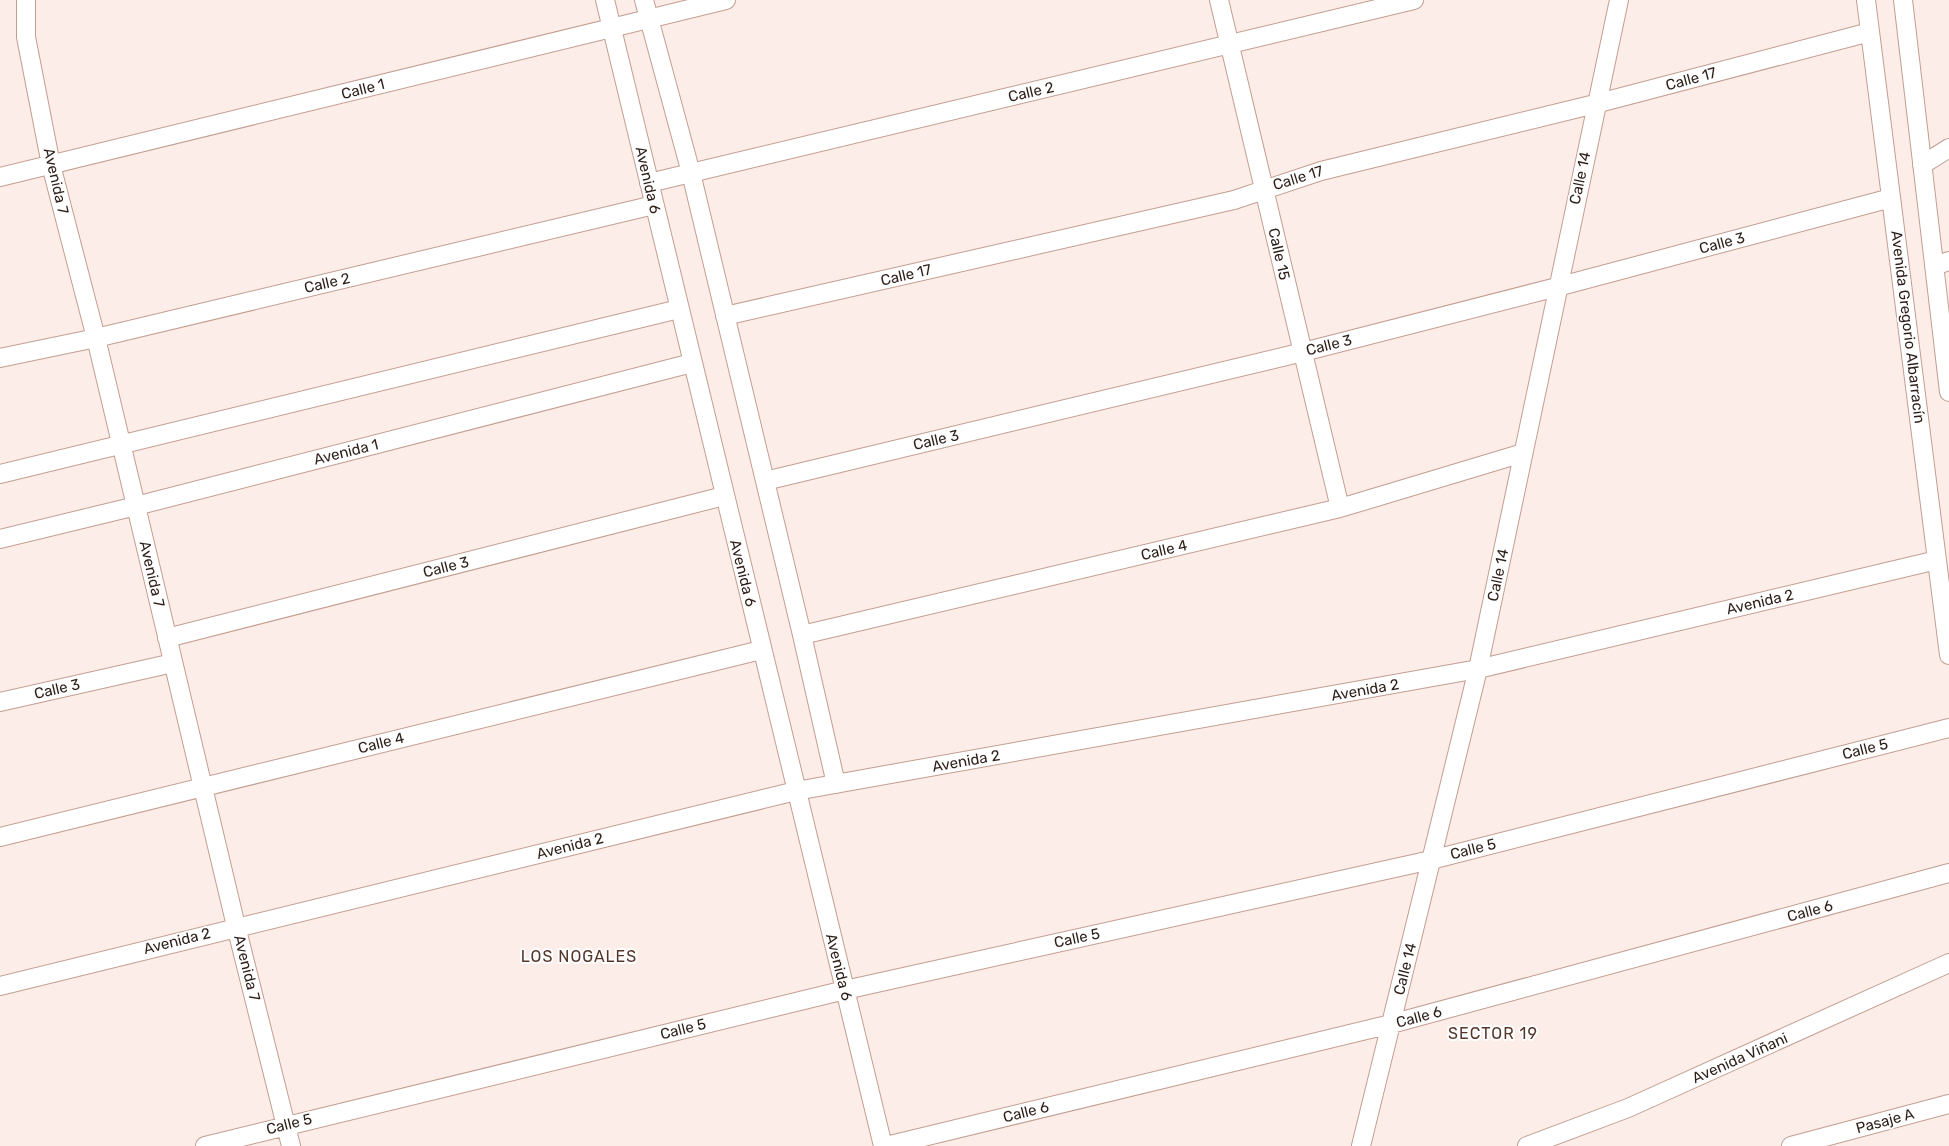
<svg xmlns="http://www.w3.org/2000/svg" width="1949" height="1146" font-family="Rubik,sans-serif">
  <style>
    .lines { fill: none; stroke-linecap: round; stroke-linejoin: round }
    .minor-casing { stroke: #c29e91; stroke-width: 20 }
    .minor { stroke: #fff; stroke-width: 18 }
    .labels { text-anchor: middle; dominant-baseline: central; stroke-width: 4; stroke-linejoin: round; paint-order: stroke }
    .street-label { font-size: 15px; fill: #2d1f1a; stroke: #fefefe }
    .neighbourhood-label { font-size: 16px; letter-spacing: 1px; fill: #54362b; stroke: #fefefe }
  </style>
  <rect width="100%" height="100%" fill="#fdede8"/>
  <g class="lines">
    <defs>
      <path id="minor" d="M 26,0 L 26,37 L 51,165 L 96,338 L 236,926 L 291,1146
        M 605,0 L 883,1146
        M 644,0 L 691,173 L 802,635 L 836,784
        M 1219,0 L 1340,508
        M 1866,0 L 1949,655
        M 1903,0 L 1949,392
        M 1922,165 L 1949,148
        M 0,177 L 726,0
        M 649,183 L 1414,0
        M 1934,266 L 1949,261
        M 725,316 L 1234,200 L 1321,171 L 1595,104 L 1870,32
        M 0,358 L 96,338 L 654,205
        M 0,474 L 679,309
        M 765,481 L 1303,352 L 1557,287 L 1891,198
        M 0,539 L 136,506 L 692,363
        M 802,635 L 1340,508 L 1523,453
        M 167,638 L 724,496
        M 0,702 L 173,663
        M 0,837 L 761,650
        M 0,986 L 796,791 L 1478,669 L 1937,560
        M 205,1146 L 845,990 L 1431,860 L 1949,728
        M 886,1146 L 1391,1024 L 1949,873
        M 1361,1146 L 1478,669 L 1619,0
        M 1527,1146 L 1628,1108 L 1949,963
        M 1791,1146 L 1949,1104"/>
    </defs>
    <use href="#minor" class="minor-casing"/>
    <use href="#minor" class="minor"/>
  </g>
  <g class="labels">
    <g class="street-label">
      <text transform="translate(1691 79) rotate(-15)">Calle 17</text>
      <text transform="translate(363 89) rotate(-14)">Calle 1</text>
      <text transform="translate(1031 92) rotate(-13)">Calle 2</text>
      <text transform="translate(1298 178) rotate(-17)">Calle 17</text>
      <text transform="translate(1580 178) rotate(-78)">Calle 14</text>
      <text transform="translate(648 180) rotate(77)">Avenida 6</text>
      <text transform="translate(56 181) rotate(77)">Avenida 7</text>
      <text transform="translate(1722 243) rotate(-15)">Calle 3</text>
      <text transform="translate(1279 254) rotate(77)">Calle 15</text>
      <text transform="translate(906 275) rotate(-13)">Calle 17</text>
      <text transform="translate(327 283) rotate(-13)">Calle 2</text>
      <text transform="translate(1908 327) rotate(83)">Avenida Gregorio Albarracín</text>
      <text transform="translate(1329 345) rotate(-14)">Calle 3</text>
      <text transform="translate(936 440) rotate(-13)">Calle 3</text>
      <text transform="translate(346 452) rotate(-14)">Avenida 1</text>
      <text transform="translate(1164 550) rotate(-13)">Calle 4</text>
      <text transform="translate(446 567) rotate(-14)">Calle 3</text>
      <text transform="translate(743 573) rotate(76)">Avenida 6</text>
      <text transform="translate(152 574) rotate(77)">Avenida 7</text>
      <text transform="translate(1498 575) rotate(-78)">Calle 14</text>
      <text transform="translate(1760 602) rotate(-13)">Avenida 2</text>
      <text transform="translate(57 689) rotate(-13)">Calle 3</text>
      <text transform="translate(1365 690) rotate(-10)">Avenida 2</text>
      <text transform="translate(381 743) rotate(-14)">Calle 4</text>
      <text transform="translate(1865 749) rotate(-14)">Calle 5</text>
      <text transform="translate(966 761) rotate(-10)">Avenida 2</text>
      <text transform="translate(570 846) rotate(-14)">Avenida 2</text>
      <text transform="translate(1473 849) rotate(-14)">Calle 5</text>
      <text transform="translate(1810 911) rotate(-15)">Calle 6</text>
      <text transform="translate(1077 938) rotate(-12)">Calle 5</text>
      <text transform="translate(177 941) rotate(-14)">Avenida 2</text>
      <text transform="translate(839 967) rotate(76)">Avenida 6</text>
      <text transform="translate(247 968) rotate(76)">Avenida 7</text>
      <text transform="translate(1405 969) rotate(-76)">Calle 14</text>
      <text transform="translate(1419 1017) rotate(-15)">Calle 6</text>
      <text transform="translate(683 1029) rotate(-14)">Calle 5</text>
      <text transform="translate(1740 1058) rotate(-24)">Avenida Viñani</text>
      <text transform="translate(1026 1112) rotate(-14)">Calle 6</text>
      <text transform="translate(1885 1121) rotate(-15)">Pasaje A</text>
      <text transform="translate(289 1124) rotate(-14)">Calle 5</text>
    </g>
    <g class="neighbourhood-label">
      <text x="579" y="956">LOS NOGALES</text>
      <text x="1493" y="1033">SECTOR 19</text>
    </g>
  </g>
</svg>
